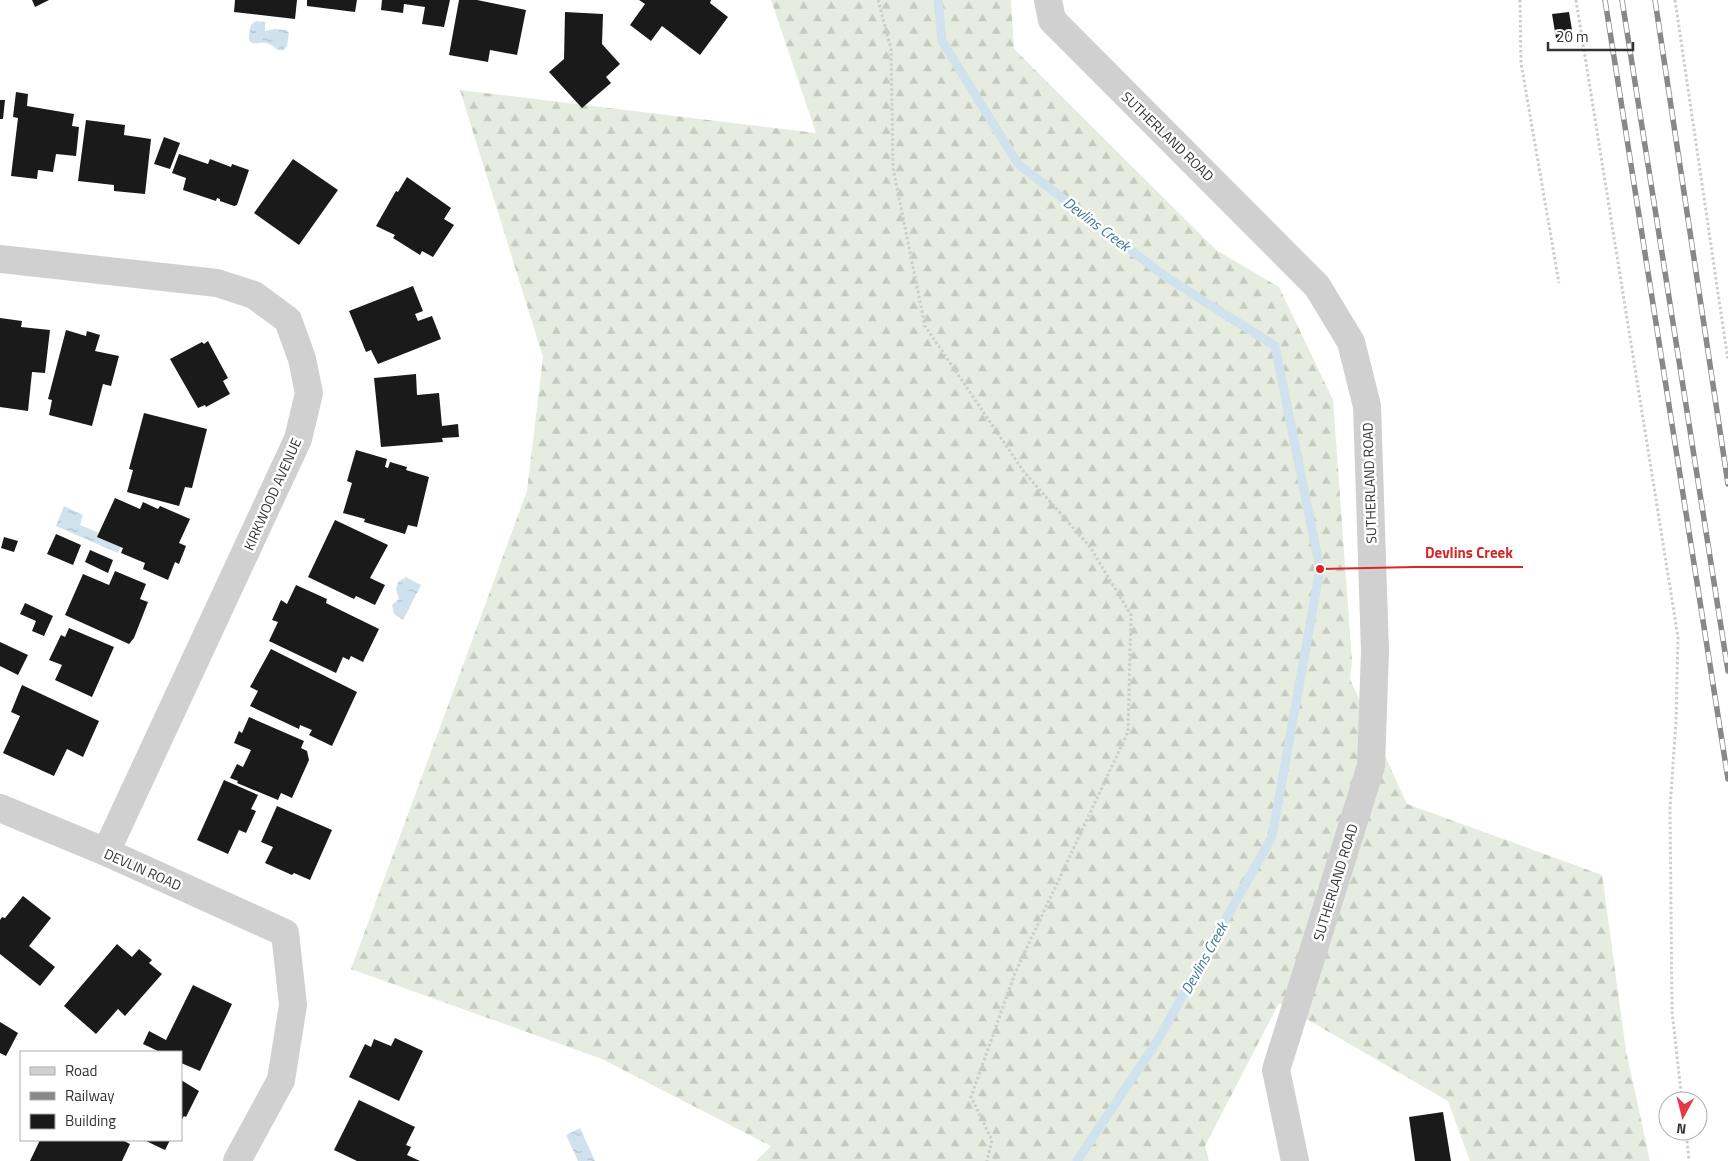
<svg xmlns="http://www.w3.org/2000/svg" width="1728" height="1161" font-family="'Titillium Web',sans-serif">
  <style>
    .forest { fill: url(#forest-firs) }
    .water { fill: url(#water-ripples) }
    .lines { fill: none; stroke-linecap: round; stroke-linejoin: round }
    .stream { stroke: #cfe2ee; stroke-width: 9 }
    .building { fill: #1a1a1a }
    .path { stroke: #cdcdcd; stroke-width: 3; stroke-dasharray: 2.5 2.5; stroke-linecap: butt }
    .street { stroke: #d0d0d0; stroke-width: 28 }
    .rail-casing { stroke: #888; stroke-width: 5.5 }
    .rail { stroke: #fff; stroke-width: 4; stroke-dasharray: 11; stroke-linecap: butt }
    .labels { text-anchor: middle; dominant-baseline: central; stroke-width: 5; stroke-linejoin: round; paint-order: stroke }
    .street-label { font-size: 14px; fill: #333; stroke: #fff }
    .water-label { font-size: 15px; font-style: italic; fill: #3f7597; stroke: #fff }
    .leader { fill: none; stroke: #d62828; stroke-width: 2 }
    .callout-dot { fill: #d62828; stroke: #fff; stroke-width: 2 }
    .callout-label { font-size: 15px; text-anchor: middle; font-weight: bold; fill: #d62828; stroke: #fff; stroke-width: 5; stroke-linejoin: round; paint-order: stroke }
  </style>
  <defs>
    <pattern id="forest-firs" width="22" height="20" patternUnits="userSpaceOnUse" patternTransform="scale(1.25)"><rect width="22" height="20" fill="#e6ecdf"/><path d="M5 1l3.5 6h-7zM16 11l3.5 6h-7z" fill="#c6cbc0"/></pattern>
    <pattern id="water-ripples" width="26" height="14" patternUnits="userSpaceOnUse" patternTransform="scale(1.25)"><rect width="26" height="14" fill="#cfe2ee"/><path d="M2 4q2-2 4 0t4 0M15 11q2-2 4 0t4 0" fill="none" stroke="#b2c2cd"/></pattern>
  </defs>
  <rect width="100%" height="100%" fill="#fff"/>
  <path class="forest" d="M 771,0 L 1011,0 L 1014,49 L 1216,250 L 1279,287 L 1333,400 L 1352,661 L 1350,679 L 1407,804 L 1602,875 L 1626,1051 L 1650,1161 L 1470,1161 L 1448,1101 L 1279,1003 L 1205,1146 L 1209,1161 L 756,1161 L 771,1146 L 602,1059 L 351,969 L 527,491 L 543,357 L 460,90 L 816,133 Z"/>
  <path class="water" d="M 256,21 L 265,22 L 265,31 L 275,29 L 286,30 L 289,33 L 287,46 L 283,50 C 275,51 276,47 269,44 C 257,39 244,53 251,25 Z
    M 64,506 L 83,515 L 80,525 L 123,543 L 118,553 L 56,526 Z
    M 406,577 L 421,585 L 403,620 L 394,614 L 392,605 L 399,599 L 396,589 L 398,582 Z
    M 580,1128 L 595,1161 L 578,1161 L 566,1135 Z"/>
  <g class="lines">
    <path class="stream" d="M 938,0 L 942,41 L 1018,164 L 1166,277 L 1275,346 L 1320,569 L 1272,837 L 1156,1043 L 1077,1161"/>
  </g>
  <path class="building" d="M 32,0 L 49,0 L 35,7 Z
    M 235,0 L 297,0 L 295,19 L 234,12 Z
    M 307,0 L 357,0 L 355,12 L 307,6 Z
    M 382,0 L 450,0 L 444,27 L 422,24 L 425,7 L 404,4 L 403,13 L 381,10 Z
    M 459,0 L 477,0 L 526,10 L 517,55 L 490,50 L 488,62 L 449,55 Z
    M 639,0 L 711,0 L 710,3 L 728,17 L 700,55 L 662,26 L 651,41 L 630,25 L 645,4 Z
    M 565,12 L 603,14 L 602,44 L 620,64 L 606,77 L 611,83 L 582,108 L 549,72 L 564,59 Z
    M 1569,12 L 1573,36 L 1556,38 L 1552,14 Z
    M 16,92 L 28,94 L 27,106 L 74,114 L 72,126 L 79,127 L 76,156 L 56,154 L 53,172 L 38,170 L 37,179 L 11,176 L 18,118 L 13,117 Z
    M 0,100 L 5,100 L 3,119 L 0,119 Z
    M 86,120 L 125,125 L 124,135 L 151,139 L 145,194 L 114,191 L 114,185 L 78,181 Z
    M 164,137 L 180,143 L 170,169 L 154,164 Z
    M 179,154 L 208,164 L 210,159 L 231,167 L 232,164 L 249,170 L 237,205 L 234,206 L 220,201 L 220,199 L 217,198 L 216,201 L 183,190 L 186,178 L 172,173 Z
    M 293,159 L 338,190 L 299,245 L 254,213 Z
    M 407,177 L 451,208 L 444,219 L 454,225 L 433,257 L 422,251 L 420,255 L 393,238 L 395,235 L 376,226 L 396,191 L 398,192 Z
    M 413,286 L 423,311 L 415,314 L 418,321 L 432,316 L 441,339 L 378,364 L 371,350 L 366,352 L 349,311 Z
    M 0,318 L 22,321 L 21,327 L 50,330 L 45,373 L 32,372 L 28,411 L 0,407 Z
    M 66,330 L 86,336 L 87,331 L 100,335 L 95,351 L 119,356 L 111,386 L 103,384 L 92,426 L 49,415 L 52,400 L 48,399 Z
    M 208,341 L 228,378 L 223,381 L 230,394 L 206,407 L 205,405 L 198,408 L 170,359 L 202,342 L 204,344 Z
    M 416,374 L 417,395 L 439,393 L 442,426 L 458,424 L 459,437 L 442,438 L 443,442 L 381,447 L 374,378 Z
    M 144,413 L 207,429 L 192,488 L 185,487 L 179,506 L 127,492 L 133,470 L 129,469 Z
    M 356,450 L 387,459 L 385,467 L 388,468 L 390,462 L 407,467 L 406,470 L 429,477 L 417,527 L 408,525 L 405,534 L 364,522 L 365,519 L 343,513 L 352,483 L 347,481 Z
    M 115,498 L 140,509 L 143,502 L 158,509 L 160,506 L 190,519 L 179,543 L 186,546 L 179,564 L 175,562 L 168,580 L 143,569 L 145,563 L 121,553 L 123,548 L 97,537 Z
    M 335,520 L 388,545 L 370,578 L 385,585 L 375,605 L 356,596 L 354,599 L 308,577 Z
    M 56,534 L 81,545 L 73,565 L 47,554 Z
    M 4,537 L 18,541 L 14,552 L 1,548 Z
    M 90,550 L 113,560 L 108,573 L 85,562 Z
    M 115,571 L 146,584 L 140,599 L 148,602 L 134,638 L 129,644 L 65,615 L 83,574 L 109,585 Z
    M 296,585 L 327,599 L 326,603 L 379,629 L 363,662 L 351,656 L 349,660 L 343,657 L 336,673 L 269,641 L 278,622 L 272,620 L 281,600 L 287,604 Z
    M 25,603 L 53,616 L 44,636 L 32,631 L 36,621 L 20,614 Z
    M 69,628 L 114,647 L 92,697 L 55,680 L 62,665 L 49,660 L 61,635 L 65,637 Z
    M 0,642 L 28,655 L 18,675 L 0,666 Z
    M 271,649 L 357,692 L 332,746 L 309,735 L 312,730 L 300,725 L 299,729 L 250,706 L 258,691 L 250,687 Z
    M 22,685 L 99,721 L 83,757 L 67,749 L 54,776 L 3,753 L 20,716 L 11,712 Z
    M 249,717 L 304,741 L 301,748 L 307,751 L 309,760 L 292,798 L 281,793 L 278,800 L 237,783 L 238,781 L 230,778 L 237,764 L 243,767 L 251,750 L 234,743 L 239,731 L 242,733 Z
    M 224,780 L 258,795 L 251,809 L 256,811 L 246,833 L 239,830 L 228,854 L 197,840 Z
    M 277,806 L 332,830 L 310,880 L 294,873 L 292,875 L 265,863 L 273,847 L 261,842 Z
    M 23,896 L 51,918 L 29,946 L 55,967 L 40,986 L 0,954 L 0,920 L 2,917 L 5,918 Z
    M 117,944 L 132,957 L 139,949 L 152,960 L 149,963 L 162,974 L 125,1016 L 118,1009 L 96,1034 L 64,1006 Z
    M 193,985 L 232,1004 L 200,1071 L 181,1063 L 181,1052 L 160,1052 L 143,1044 L 149,1031 L 166,1040 Z
    M 0,1022 L 18,1033 L 6,1056 L 0,1053 Z
    M 395,1038 L 423,1051 L 399,1101 L 349,1077 L 365,1044 L 371,1047 L 374,1039 L 391,1046 Z
    M 181,1080 L 199,1091 L 186,1117 L 184,1116 L 181,1121 Z
    M 359,1100 L 415,1127 L 406,1145 L 411,1147 L 407,1155 L 420,1161 L 357,1161 L 334,1150 Z
    M 1443,1112 L 1451,1161 L 1415,1161 L 1409,1117 Z
    M 40,1140 L 122,1140 L 130,1144 L 122,1161 L 30,1161 Z
    M 144,1140 L 170,1140 L 165,1150 Z"/>
  <g class="lines">
    <path class="path" d="M 878,0 L 891,49 L 893,168 L 925,326 L 1024,472 L 1090,547 L 1131,615 L 1128,732 L 1015,973 L 971,1097 L 992,1140 L 987,1161
      M 1520,0 L 1521,63 L 1559,283
      M 1576,0 L 1678,637 L 1676,721 L 1670,808 L 1672,1011 L 1682,1101
      M 1675,0 L 1728,361
      M 1686,1131 L 1689,1161"/>
    <path class="street" d="M 1048,0 L 1052,20 L 1317,286 L 1351,342 L 1367,406 L 1375,651 L 1371,766 L 1276,1070 L 1295,1161
      M 0,259 L 217,283 L 254,295 L 288,320 L 302,359 L 309,393 L 298,439 L 106,852
      M 0,808 L 106,852 L 285,933 L 293,1005 L 281,1080 L 237,1161"/>
    <defs>
      <path id="rail" d="M 1605,0 L 1728,779
        M 1622,0 L 1728,671
        M 1655,0 L 1728,484"/>
    </defs>
    <use href="#rail" class="rail-casing"/>
    <use href="#rail" class="rail"/>
  </g>
  <g class="labels">
    <g class="street-label">
      <text transform="translate(1168 136) rotate(44)">SUTHERLAND ROAD</text>
      <text transform="translate(1369 483) rotate(-92)">SUTHERLAND ROAD</text>
      <text transform="translate(272 494) rotate(-66)">KIRKWOOD AVENUE</text>
      <text transform="translate(143 869) rotate(24)">DEVLIN ROAD</text>
      <text transform="translate(1335 882) rotate(-73)">SUTHERLAND ROAD</text>
    </g>
    <g class="water-label">
      <text transform="translate(1097 224) rotate(37)">Devlins Creek</text>
      <text transform="translate(1204 958) rotate(-61)">Devlins Creek</text>
    </g>
  </g>
  <path class="leader" d="M1320 569L1415 567H1523"/>
  <circle class="callout-dot" cx="1320" cy="569" r="5"/>
  <g class="callout-label">
    <text x="1469" y="558">Devlins Creek</text>
  </g>
  <rect x="20" y="1051" width="162" height="90" fill="#ffffff" stroke="#adadad"/>
  <rect x="30" y="1067" width="25" height="8" fill="#d0d0d0" stroke="#adadad"/>
  <text x="65" y="1076" font-size="15" fill="#333333">Road</text>
  <rect x="30" y="1092" width="25" height="8" fill="#888888" stroke="#adadad"/>
  <text x="65" y="1101" font-size="15" fill="#333333">Railway</text>
  <rect x="30" y="1114" width="25" height="15" fill="#1a1a1a" stroke="#adadad"/>
  <text x="65" y="1126" font-size="15" fill="#333333">Building</text>
  <g transform="translate(1683 1116) rotate(187)"><circle r="24" fill="#ffffff" stroke="#adadad"/>
  <path d="M0-4L9 19L0 12L-9 19Z" fill="#e63946"/>
  <text y="-8" font-size="14" font-weight="bold" text-anchor="middle" fill="#333333">N</text>
  </g>
  <path d="M1548 42v8h85v-8" fill="none" stroke="#333333" stroke-width="2.5"/>
  <text x="1556" y="42" font-size="15" fill="#333333" stroke="#ffffff" stroke-width="4" paint-order="stroke">20 m</text>
</svg>
